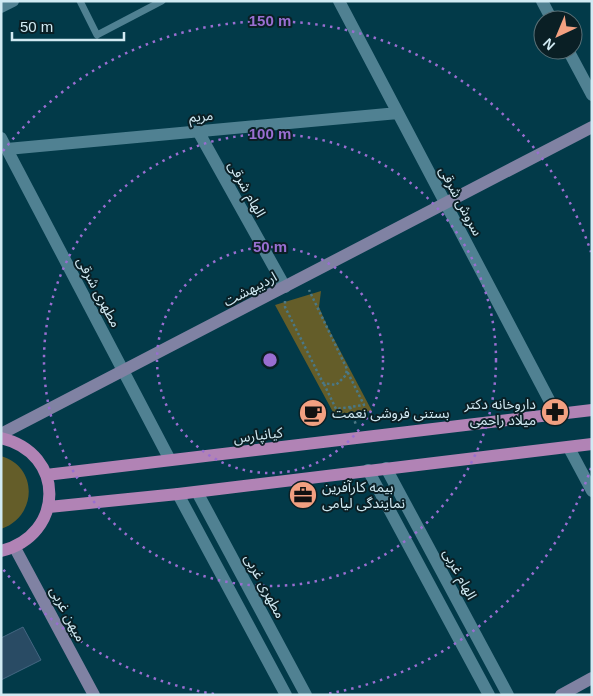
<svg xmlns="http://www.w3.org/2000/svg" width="593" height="696" font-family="Helvetica,'Noto Sans Arabic',sans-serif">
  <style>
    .green { fill: #645d29 }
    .building { fill: #294b64; stroke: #436681 }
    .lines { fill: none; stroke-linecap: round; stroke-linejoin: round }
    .path { stroke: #4b7885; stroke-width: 2.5; stroke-dasharray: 2.5 2.5; stroke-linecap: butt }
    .lane { stroke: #508192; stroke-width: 7 }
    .street { stroke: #508192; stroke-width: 12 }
    .secondary { stroke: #8082a3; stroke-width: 12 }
    .primary { stroke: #b183b5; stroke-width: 12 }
    .ring { fill: none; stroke: #996ed1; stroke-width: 2.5; stroke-dasharray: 2.5 5 }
    .labels { text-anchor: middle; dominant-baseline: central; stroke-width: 4; stroke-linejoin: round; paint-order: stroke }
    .street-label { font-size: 14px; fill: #d1eaf3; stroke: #0a1f25 }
    .poi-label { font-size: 14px; fill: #d1eaf3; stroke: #0a1f25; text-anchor: start }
    .centre { fill: #996ed1; stroke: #0a1f25; stroke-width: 2.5 }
    .ring-label { font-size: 15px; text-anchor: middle; font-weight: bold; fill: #996ed1; stroke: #0a1f25; stroke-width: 4; stroke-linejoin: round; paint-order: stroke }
  </style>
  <rect width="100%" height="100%" fill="#023a49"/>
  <path class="green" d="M 321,291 L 319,307 L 327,326 L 372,411 L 334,414 L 275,305 Z
    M 1,456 C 39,467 37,517 1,529 Z"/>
  <path class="building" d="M 23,627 L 41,660 L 1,680 L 1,638 Z"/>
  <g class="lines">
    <path class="path" d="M 285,301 L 285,307 L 323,383 L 336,385 L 346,375 L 347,369 L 309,290
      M 324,384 L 336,409 L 364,405 L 347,371
      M 350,407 L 356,425"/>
    <path class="lane" d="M 80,1 L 97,35 L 162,1"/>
    <path class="street" d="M 339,1 L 557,415
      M 542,1 L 552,20
      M 1,7 L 13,1
      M 568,50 L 592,95
      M 198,131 L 285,287
      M 1,138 L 170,460
      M 7,149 L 398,113
      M 569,448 L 592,491
      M 386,468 L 508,695
      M 368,470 L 489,695
      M 197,492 L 306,695
      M 178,494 L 286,695"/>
    <path class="secondary" d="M 1,434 L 592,127
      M 15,548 L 94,695
      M 561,695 L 592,678"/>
    <path class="primary" d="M 1,438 C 66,453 65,535 1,551
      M 46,475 L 592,410
      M 49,507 L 178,494 L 592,444"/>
  </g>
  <g class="ring">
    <circle cx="270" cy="360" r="113"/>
    <circle cx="270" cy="360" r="226"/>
    <path d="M591 468A339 339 0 0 1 326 694M214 694A339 339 0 0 1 3 569M3 151A339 339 0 0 1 591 252"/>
  </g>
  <defs>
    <symbol id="pharmacy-disc" viewBox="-11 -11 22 22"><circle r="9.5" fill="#f2a081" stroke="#0a1f25"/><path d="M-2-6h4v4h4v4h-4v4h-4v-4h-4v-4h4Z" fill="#111"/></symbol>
    <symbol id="cafe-disc" viewBox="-11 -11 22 22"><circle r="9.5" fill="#f2a081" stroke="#0a1f25"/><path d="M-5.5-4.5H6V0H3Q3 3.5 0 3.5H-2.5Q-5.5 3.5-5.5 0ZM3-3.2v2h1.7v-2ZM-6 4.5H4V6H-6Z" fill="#111"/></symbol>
    <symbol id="office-disc" viewBox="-11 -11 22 22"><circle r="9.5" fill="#f2a081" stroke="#0a1f25"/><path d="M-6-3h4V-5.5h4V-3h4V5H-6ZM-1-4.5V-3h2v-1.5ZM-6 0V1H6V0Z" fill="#111"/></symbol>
  </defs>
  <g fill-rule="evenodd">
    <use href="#pharmacy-disc" x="539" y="396" width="32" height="32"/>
    <use href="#cafe-disc" x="297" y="397" width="32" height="32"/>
    <use href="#office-disc" x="287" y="479" width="32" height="32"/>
  </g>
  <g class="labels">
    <g class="street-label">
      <text transform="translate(201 116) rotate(-5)">مریم</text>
      <text transform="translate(247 189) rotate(61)">الهام شرقی</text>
      <text transform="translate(461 201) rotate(62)">سروش شرقی</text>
      <text transform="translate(250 289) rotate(-28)">اردیبهشت</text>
      <text transform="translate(99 292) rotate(62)">مطهری شرقی</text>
      <text transform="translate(258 435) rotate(-7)">کیانپارس</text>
      <text transform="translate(460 574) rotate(62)">الهام غربی</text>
      <text transform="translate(265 586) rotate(62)">مطهری غربی</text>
      <text transform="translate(68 614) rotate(62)">میهن غربی</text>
    </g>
    <g class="poi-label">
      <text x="536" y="404" text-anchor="end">داروخانه دکتر<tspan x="536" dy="16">میلاد راحمی</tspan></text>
      <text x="332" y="413">بستنی فروشی نعمت</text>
      <text x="322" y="487">بیمه کارآفرین<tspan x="322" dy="16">نمایندگی لیامی</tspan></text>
    </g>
  </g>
  <circle cx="270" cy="360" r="8" class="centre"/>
  <g class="ring-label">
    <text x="270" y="26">150 m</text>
    <text x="270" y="139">100 m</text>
    <text x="270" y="252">50 m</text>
  </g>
  <rect width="593" height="696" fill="none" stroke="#d1eaf3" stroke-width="5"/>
  <g transform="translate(558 35) rotate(224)"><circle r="24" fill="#0a1f25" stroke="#5a7077"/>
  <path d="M0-4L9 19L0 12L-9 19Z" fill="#f2a081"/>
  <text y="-8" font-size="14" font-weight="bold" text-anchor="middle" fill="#d1eaf3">N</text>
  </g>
  <path d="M12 32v8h112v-8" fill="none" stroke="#d1eaf3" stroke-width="2.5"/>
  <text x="20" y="32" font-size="15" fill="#d1eaf3" stroke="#0a1f25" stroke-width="4" paint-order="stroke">50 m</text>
</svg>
